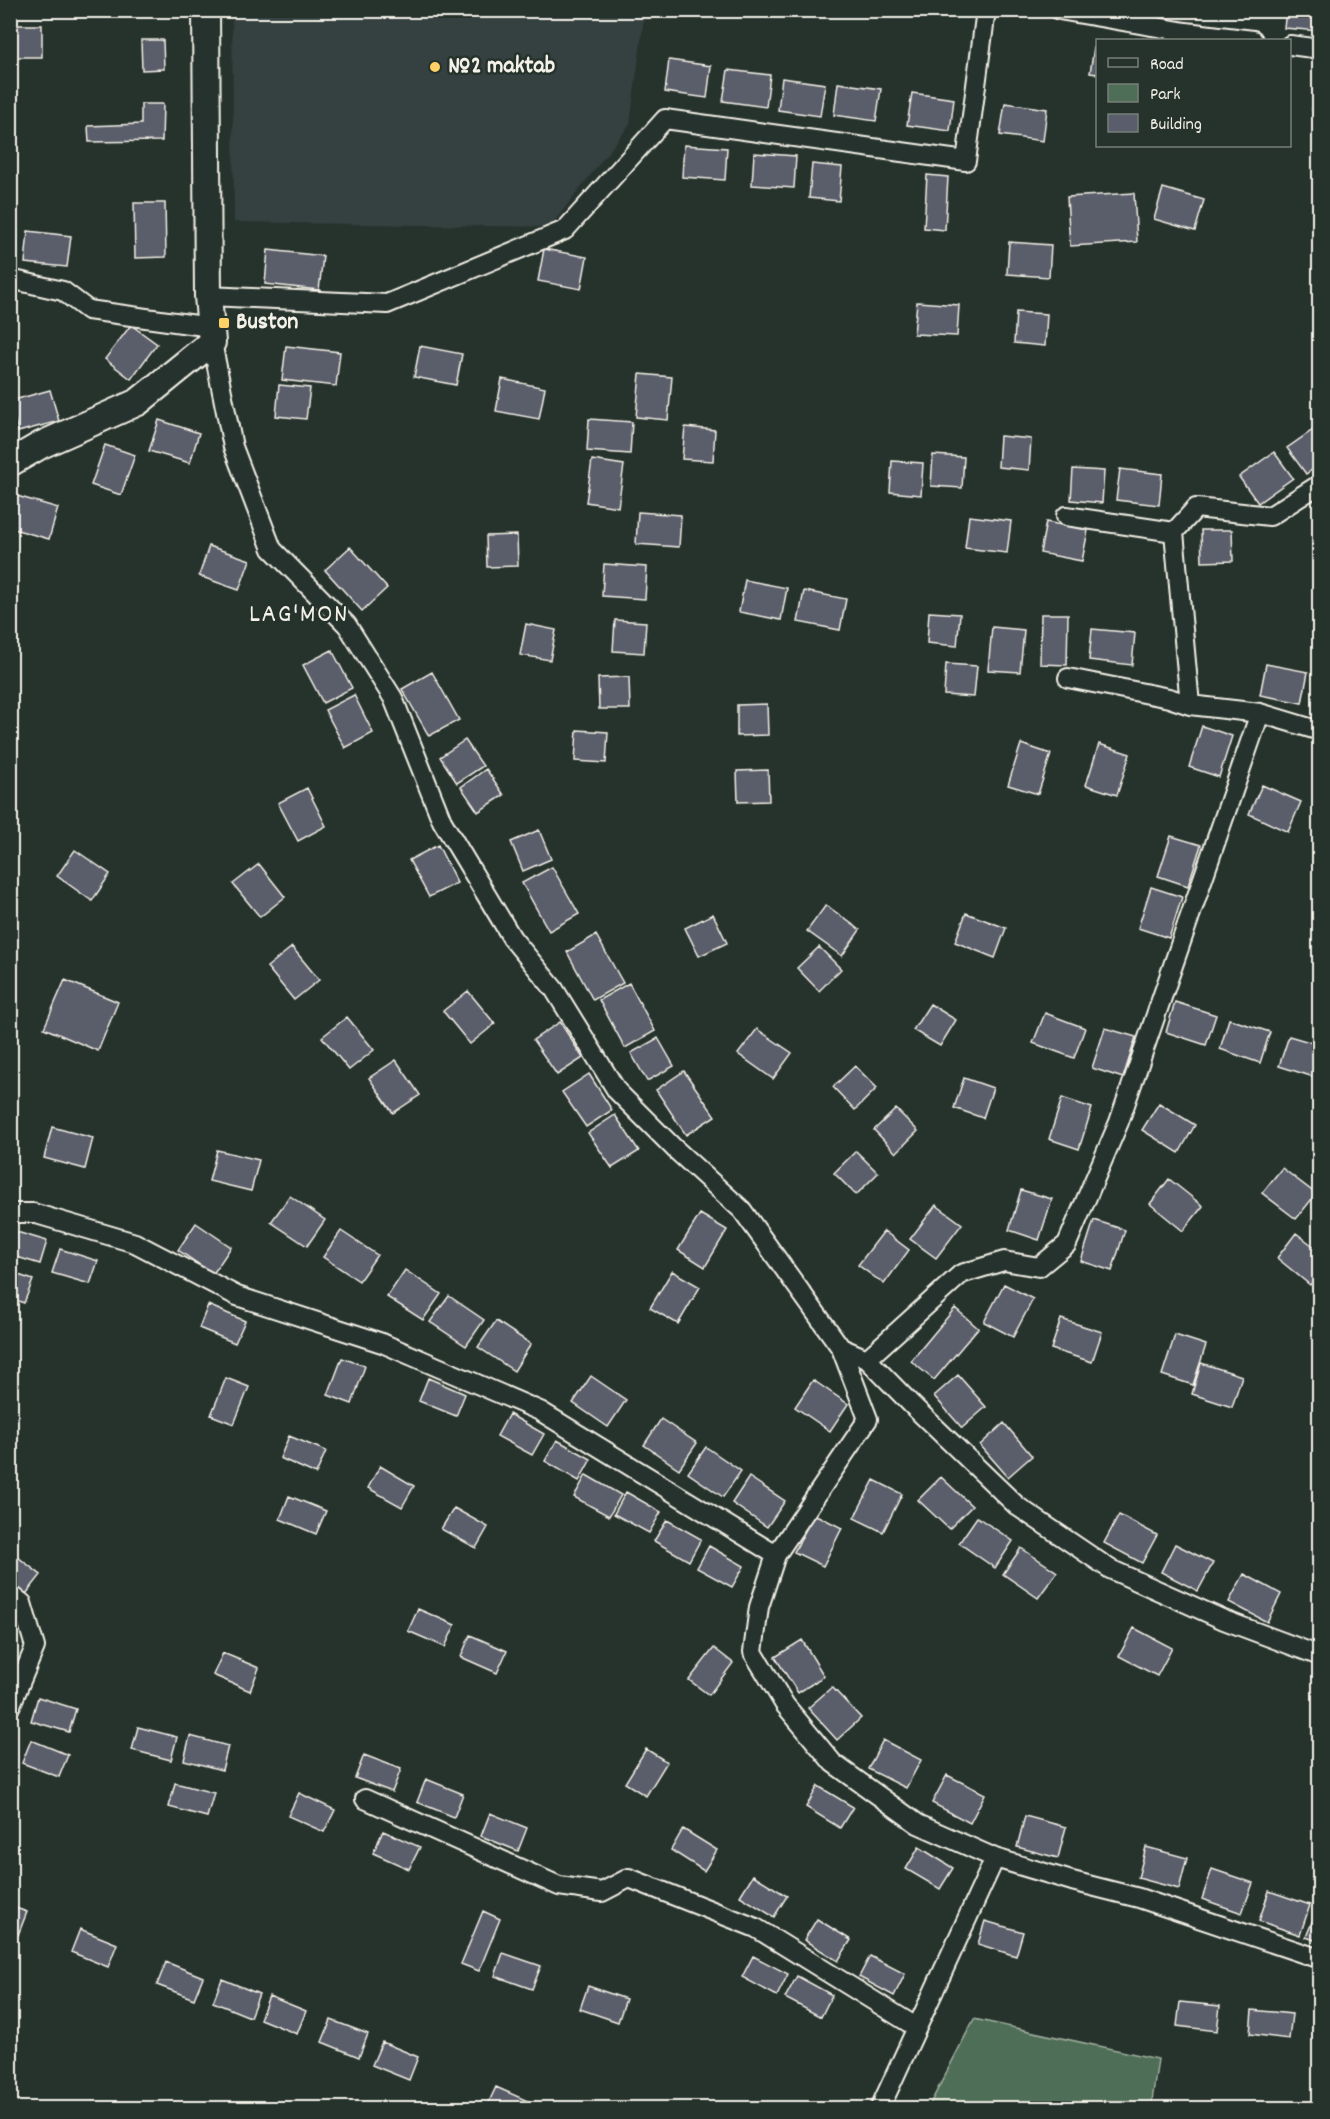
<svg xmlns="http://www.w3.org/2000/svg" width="1330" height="2119" font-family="Dekko,sans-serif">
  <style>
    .built { fill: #364040 }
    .green { fill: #4f6e58; stroke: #a2b0a0; stroke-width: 1.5 }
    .building { fill: #5a5d6b; stroke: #f4f1e8; stroke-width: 1.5 }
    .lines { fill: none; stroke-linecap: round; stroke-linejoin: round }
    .street-casing { stroke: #f4f1e8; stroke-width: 22 }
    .secondary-casing { stroke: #f4f1e8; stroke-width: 30 }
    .street { stroke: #26332d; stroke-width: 18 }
    .secondary { stroke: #26332d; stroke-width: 26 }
    .poi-dot { fill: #ffd166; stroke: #26332d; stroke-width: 2 }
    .labels { text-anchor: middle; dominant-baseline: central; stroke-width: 5; stroke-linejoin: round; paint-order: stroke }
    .poi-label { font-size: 24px; font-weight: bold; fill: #f4f1e8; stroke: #26332d; text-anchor: start }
    .quarter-label { font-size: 27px; letter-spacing: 1.5px; fill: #f4f1e8; stroke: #26332d }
  </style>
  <rect width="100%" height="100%" fill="#26332d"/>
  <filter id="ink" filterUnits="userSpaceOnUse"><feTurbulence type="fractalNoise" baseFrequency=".0167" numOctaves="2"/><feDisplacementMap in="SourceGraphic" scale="12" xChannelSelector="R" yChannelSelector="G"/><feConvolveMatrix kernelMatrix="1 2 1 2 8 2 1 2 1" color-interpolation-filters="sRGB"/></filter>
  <g filter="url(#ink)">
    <path class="built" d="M 232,11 L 645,11 L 630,124 L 550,227 L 234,222 Z"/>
    <path class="green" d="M 974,2019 L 1158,2059 L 1151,2108 L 928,2108 Z"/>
    <path class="building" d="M 1286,10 L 1320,10 L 1320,31 L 1284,28 Z
      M 10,25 L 42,25 L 42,57 L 10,57 Z
      M 141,40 L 163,40 L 164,69 L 142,70 Z
      M 1095,41 L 1098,42 L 1098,74 L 1090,73 Z
      M 669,60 L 711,66 L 707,98 L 665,92 Z
      M 728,70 L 770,75 L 766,107 L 723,101 Z
      M 782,78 L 825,84 L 820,116 L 778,110 Z
      M 1317,79 L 1320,79 L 1320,111 L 1312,110 Z
      M 838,83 L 881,89 L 876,121 L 834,115 Z
      M 912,93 L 954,99 L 950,131 L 907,125 Z
      M 1005,103 L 1047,109 L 1043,141 L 1000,135 Z
      M 141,104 L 163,104 L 162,141 L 89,142 L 88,126 L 141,124 Z
      M 684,145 L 727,148 L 725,180 L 682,177 Z
      M 754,153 L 796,156 L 794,188 L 752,185 Z
      M 812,164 L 842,167 L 839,201 L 809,198 Z
      M 927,175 L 948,177 L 945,230 L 924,228 Z
      M 1163,188 L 1204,200 L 1195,231 L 1154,219 Z
      M 1134,193 L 1137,242 L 1070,246 L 1067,197 Z
      M 134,203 L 165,203 L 166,257 L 135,258 Z
      M 28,231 L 71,236 L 67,267 L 25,263 Z
      M 1009,242 L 1051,245 L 1049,277 L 1007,274 Z
      M 544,249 L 587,257 L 581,289 L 538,281 Z
      M 268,250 L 323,256 L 319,290 L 265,284 Z
      M 917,302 L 959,305 L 957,336 L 914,334 Z
      M 1016,312 L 1047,314 L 1045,346 L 1014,343 Z
      M 131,325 L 157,344 L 131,379 L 105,359 Z
      M 286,346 L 340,352 L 336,386 L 282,380 Z
      M 420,346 L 462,354 L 456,385 L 414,377 Z
      M 640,374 L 672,377 L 668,420 L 636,417 Z
      M 502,379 L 545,388 L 539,419 L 496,411 Z
      M 279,385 L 310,388 L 306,419 L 276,416 Z
      M 50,390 L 59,421 L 18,432 L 10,401 Z
      M 589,419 L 632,422 L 630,454 L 587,451 Z
      M 159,420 L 199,433 L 190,463 L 149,451 Z
      M 1320,425 L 1320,464 L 1306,474 L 1287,448 Z
      M 685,427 L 715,430 L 713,461 L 682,459 Z
      M 1000,436 L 1031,439 L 1029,470 L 998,467 Z
      M 105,445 L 135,455 L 121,495 L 91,485 Z
      M 1274,452 L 1293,478 L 1258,503 L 1239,477 Z
      M 933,455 L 964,457 L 962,488 L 931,486 Z
      M 592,460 L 624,465 L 618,507 L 586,502 Z
      M 892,461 L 923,463 L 921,495 L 890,492 Z
      M 1073,469 L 1104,471 L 1102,503 L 1071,500 Z
      M 1120,469 L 1162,474 L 1159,505 L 1116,500 Z
      M 17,496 L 58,508 L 49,539 L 10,528 L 10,519 Z
      M 638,512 L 681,515 L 679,547 L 636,544 Z
      M 969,516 L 1011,521 L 1007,553 L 965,548 Z
      M 1046,522 L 1088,530 L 1082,561 L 1040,553 Z
      M 1201,530 L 1232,530 L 1233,561 L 1202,562 Z
      M 517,535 L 518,566 L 487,567 L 486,536 Z
      M 209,546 L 250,560 L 239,590 L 199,576 Z
      M 350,547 L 387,588 L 362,611 L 325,570 Z
      M 604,564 L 647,567 L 645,599 L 602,596 Z
      M 745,580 L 787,588 L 781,620 L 739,612 Z
      M 804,591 L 846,599 L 840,630 L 798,622 Z
      M 929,612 L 960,614 L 957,646 L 927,643 Z
      M 1041,614 L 1068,614 L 1067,665 L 1040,664 Z
      M 615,620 L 646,622 L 644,653 L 613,651 Z
      M 526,624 L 556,630 L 550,660 L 520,655 Z
      M 992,627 L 1024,630 L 1020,672 L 988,670 Z
      M 1092,629 L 1135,633 L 1132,665 L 1089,660 Z
      M 332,650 L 352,688 L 323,703 L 303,665 Z
      M 946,664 L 977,666 L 974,697 L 944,695 Z
      M 1266,664 L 1308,672 L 1302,703 L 1260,695 Z
      M 432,672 L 459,720 L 429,736 L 402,689 Z
      M 629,677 L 630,709 L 599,709 L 598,678 Z
      M 354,695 L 373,733 L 345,748 L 325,710 Z
      M 767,704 L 768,735 L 737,736 L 737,705 Z
      M 1202,726 L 1232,736 L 1219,777 L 1189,767 Z
      M 577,730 L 608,732 L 606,763 L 575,761 Z
      M 465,740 L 483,766 L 457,783 L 440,757 Z
      M 1021,744 L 1051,754 L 1038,794 L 1008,785 Z
      M 1099,744 L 1130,754 L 1117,795 L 1086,785 Z
      M 10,763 L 17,766 L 10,783 Z
      M 486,769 L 504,795 L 478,812 L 461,787 Z
      M 768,770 L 769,801 L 738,802 L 737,771 Z
      M 1262,785 L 1301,802 L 1288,832 L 1249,814 Z
      M 307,788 L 326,826 L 298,841 L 278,803 Z
      M 539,830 L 551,859 L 523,871 L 511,842 Z
      M 1171,836 L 1201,845 L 1188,886 L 1158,876 Z
      M 438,845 L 457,883 L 429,897 L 409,860 Z
      M 75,850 L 110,874 L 92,901 L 57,876 Z
      M 259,864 L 285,897 L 260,917 L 233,884 Z
      M 552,867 L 579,914 L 549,931 L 522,883 Z
      M 1151,887 L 1182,897 L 1169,938 L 1138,928 Z
      M 826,905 L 860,930 L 842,956 L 807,931 Z
      M 966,913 L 1006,928 L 995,958 L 955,942 Z
      M 713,914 L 727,943 L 699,956 L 685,928 Z
      M 596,935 L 623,983 L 593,1000 L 567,952 Z
      M 292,947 L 319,980 L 294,1000 L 267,967 Z
      M 819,947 L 841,969 L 819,991 L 797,968 Z
      M 65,980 L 118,1002 L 98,1051 L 44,1028 Z
      M 629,983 L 655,1031 L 625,1048 L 599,1000 Z
      M 468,991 L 495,1024 L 470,1044 L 443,1011 Z
      M 1175,1002 L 1216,1015 L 1206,1045 L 1166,1032 Z
      M 930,1004 L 956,1020 L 940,1046 L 913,1030 Z
      M 1045,1013 L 1085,1028 L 1074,1058 L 1033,1043 Z
      M 347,1017 L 374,1050 L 349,1070 L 322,1037 Z
      M 1229,1019 L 1270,1032 L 1260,1063 L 1220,1049 Z
      M 560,1022 L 583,1058 L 557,1075 L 533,1040 Z
      M 1105,1028 L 1136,1037 L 1123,1078 L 1092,1068 Z
      M 757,1029 L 792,1053 L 773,1079 L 738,1054 Z
      M 1289,1036 L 1320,1045 L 1320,1079 L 1279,1066 Z
      M 658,1038 L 674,1066 L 647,1081 L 631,1053 Z
      M 396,1060 L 420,1095 L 393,1113 L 369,1078 Z
      M 855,1066 L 877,1088 L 855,1110 L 833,1087 Z
      M 684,1071 L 715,1116 L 686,1135 L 656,1090 Z
      M 589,1074 L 612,1110 L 586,1127 L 562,1092 Z
      M 964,1078 L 993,1088 L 983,1118 L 954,1108 Z
      M 1062,1098 L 1092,1108 L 1079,1149 L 1049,1139 Z
      M 1159,1103 L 1195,1125 L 1179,1153 L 1142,1130 Z
      M 896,1109 L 918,1131 L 896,1153 L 874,1130 Z
      M 615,1115 L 639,1151 L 612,1168 L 588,1133 Z
      M 52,1127 L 93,1138 L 85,1169 L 44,1158 Z
      M 217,1150 L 259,1160 L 251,1191 L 209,1181 Z
      M 856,1151 L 878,1173 L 856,1195 L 834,1173 Z
      M 1282,1168 L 1316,1194 L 1296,1219 L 1262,1193 Z
      M 1169,1179 L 1203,1206 L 1183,1231 L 1150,1204 Z
      M 1021,1190 L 1052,1199 L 1039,1240 L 1009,1230 Z
      M 290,1196 L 325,1220 L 307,1246 L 271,1222 Z
      M 936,1205 L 962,1224 L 936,1258 L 910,1239 Z
      M 700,1214 L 727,1230 L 705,1267 L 678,1250 Z
      M 1094,1220 L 1125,1230 L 1112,1271 L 1081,1261 Z
      M 196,1223 L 231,1247 L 213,1274 L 178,1250 Z
      M 10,1230 L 47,1241 L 40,1264 L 10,1255 Z
      M 341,1231 L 377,1255 L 359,1281 L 323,1257 Z
      M 884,1231 L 909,1250 L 884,1284 L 858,1265 Z
      M 1296,1233 L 1320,1251 L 1320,1273 L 1310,1285 L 1277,1258 Z
      M 60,1249 L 98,1261 L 90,1284 L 52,1273 Z
      M 405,1270 L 441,1294 L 423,1320 L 387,1297 Z
      M 672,1271 L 700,1287 L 678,1324 L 650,1308 Z
      M 10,1272 L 33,1280 L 24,1303 L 10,1298 Z
      M 1004,1284 L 1033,1299 L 1013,1337 L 984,1322 Z
      M 449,1296 L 484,1320 L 466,1346 L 430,1322 Z
      M 208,1305 L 245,1321 L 235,1343 L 199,1328 Z
      M 955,1308 L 978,1328 L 934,1380 L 911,1361 Z
      M 1061,1319 L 1102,1332 L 1092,1362 L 1051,1349 Z
      M 496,1321 L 531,1344 L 514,1371 L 478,1347 Z
      M 1175,1335 L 1206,1345 L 1193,1385 L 1162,1375 Z
      M 342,1358 L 365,1366 L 352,1404 L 328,1395 Z
      M 1201,1363 L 1242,1376 L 1232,1407 L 1192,1394 Z
      M 958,1375 L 986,1407 L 962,1428 L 934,1396 Z
      M 591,1376 L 626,1400 L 608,1427 L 573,1403 Z
      M 226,1378 L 249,1387 L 234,1424 L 211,1415 Z
      M 428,1378 L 465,1394 L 456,1416 L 419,1401 Z
      M 813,1380 L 848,1404 L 830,1431 L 795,1407 Z
      M 509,1414 L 544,1434 L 532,1455 L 497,1436 Z
      M 661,1419 L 697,1443 L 679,1469 L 644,1445 Z
      M 1004,1423 L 1032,1456 L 1008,1477 L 980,1445 Z
      M 289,1436 L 326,1451 L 316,1474 L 280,1458 Z
      M 557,1440 L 591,1459 L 579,1481 L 545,1461 Z
      M 706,1447 L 741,1471 L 723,1497 L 688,1473 Z
      M 380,1466 L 414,1486 L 402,1507 L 368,1488 Z
      M 586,1475 L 621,1495 L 609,1516 L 574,1497 Z
      M 749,1477 L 785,1501 L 767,1527 L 732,1503 Z
      M 941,1477 L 972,1506 L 949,1529 L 918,1500 Z
      M 874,1480 L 902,1494 L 883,1532 L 854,1518 Z
      M 626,1492 L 661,1512 L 649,1533 L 614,1514 Z
      M 289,1496 L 326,1511 L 316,1534 L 280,1519 Z
      M 454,1508 L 488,1527 L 476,1548 L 441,1529 Z
      M 814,1514 L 842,1528 L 823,1566 L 794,1552 Z
      M 1119,1515 L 1157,1535 L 1142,1563 L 1104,1543 Z
      M 977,1517 L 1013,1541 L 995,1568 L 959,1543 Z
      M 667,1520 L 701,1539 L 689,1561 L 654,1541 Z
      M 1175,1544 L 1213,1563 L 1198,1591 L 1161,1572 Z
      M 709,1546 L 744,1566 L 732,1587 L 697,1568 Z
      M 1021,1548 L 1057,1572 L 1038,1598 L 1003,1574 Z
      M 10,1551 L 41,1575 L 26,1594 L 10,1582 Z
      M 1244,1574 L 1281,1594 L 1267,1622 L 1229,1602 Z
      M 418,1609 L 455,1625 L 445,1647 L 408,1631 Z
      M 1134,1628 L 1172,1648 L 1157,1676 L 1119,1656 Z
      M 470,1635 L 507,1651 L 497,1673 L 461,1657 Z
      M 802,1640 L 824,1676 L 798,1693 L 775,1657 Z
      M 714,1648 L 733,1663 L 709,1695 L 689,1680 Z
      M 223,1653 L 259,1668 L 250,1691 L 213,1675 Z
      M 832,1687 L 861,1718 L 837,1740 L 808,1708 Z
      M 38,1697 L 76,1709 L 69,1732 L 31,1721 Z
      M 138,1727 L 177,1737 L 171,1760 L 132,1750 Z
      M 190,1736 L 228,1746 L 222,1770 L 184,1760 Z
      M 31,1740 L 68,1755 L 59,1777 L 22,1763 Z
      M 883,1740 L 921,1760 L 906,1788 L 868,1769 Z
      M 646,1749 L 667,1762 L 646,1796 L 625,1783 Z
      M 364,1755 L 401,1769 L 392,1792 L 355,1778 Z
      M 947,1775 L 985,1794 L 970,1823 L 932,1803 Z
      M 426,1779 L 463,1794 L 454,1817 L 417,1802 Z
      M 175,1783 L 214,1793 L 207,1817 L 169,1807 Z
      M 818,1786 L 853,1807 L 840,1828 L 806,1807 Z
      M 299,1793 L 335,1810 L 324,1832 L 288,1816 Z
      M 490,1813 L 527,1828 L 518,1851 L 481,1836 Z
      M 1025,1816 L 1066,1827 L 1058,1858 L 1017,1847 Z
      M 683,1829 L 717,1850 L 704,1871 L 671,1850 Z
      M 383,1831 L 420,1847 L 409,1869 L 373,1853 Z
      M 919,1847 L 953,1868 L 940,1889 L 906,1869 Z
      M 1146,1847 L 1187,1858 L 1179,1889 L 1138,1878 Z
      M 1212,1869 L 1253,1883 L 1242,1913 L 1202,1899 Z
      M 753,1875 L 787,1896 L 774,1917 L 740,1896 Z
      M 1269,1891 L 1310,1905 L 1300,1935 L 1259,1921 Z
      M 10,1906 L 27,1912 L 18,1935 L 10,1932 Z
      M 1318,1907 L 1320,1908 L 1320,1942 L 1306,1937 Z
      M 483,1911 L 500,1919 L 479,1971 L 461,1964 Z
      M 817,1919 L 851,1940 L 838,1961 L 804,1940 Z
      M 985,1921 L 1023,1932 L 1016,1956 L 978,1944 Z
      M 80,1929 L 117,1944 L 108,1967 L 71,1952 Z
      M 503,1953 L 541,1966 L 532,1989 L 495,1976 Z
      M 753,1956 L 788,1974 L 777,1996 L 742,1977 Z
      M 870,1956 L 905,1974 L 894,1996 L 859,1977 Z
      M 166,1962 L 203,1977 L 194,1999 L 157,1985 Z
      M 797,1976 L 832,1995 L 821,2017 L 785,1998 Z
      M 222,1979 L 259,1994 L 250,2017 L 213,2002 Z
      M 588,1986 L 626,1999 L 618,2022 L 580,2009 Z
      M 269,1996 L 306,2011 L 297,2034 L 260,2019 Z
      M 1180,2002 L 1220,2006 L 1217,2031 L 1177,2026 Z
      M 1252,2010 L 1292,2014 L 1289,2039 L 1250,2034 Z
      M 331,2020 L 368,2034 L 359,2057 L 322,2042 Z
      M 382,2042 L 418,2057 L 409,2080 L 372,2065 Z
      M 496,2087 L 532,2103 L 530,2108 L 486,2108 Z"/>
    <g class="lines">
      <defs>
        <path id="street" d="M 1059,10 L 1186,32 L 1253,40
          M 1290,45 L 1320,49
          M 10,279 L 63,291 L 88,310 L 211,327
          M 208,296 L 387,304 L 565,230 L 665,119 L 966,161 L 986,10
          M 212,342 L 233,447 L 272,549 L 347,625 L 393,698 L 442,821 L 512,938 L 554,989 L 617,1091 L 675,1149 L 742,1210 L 841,1348 L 867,1359 L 912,1405 L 1017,1506 L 1110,1569 L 1224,1620 L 1320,1656
          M 1066,516 L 1174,532 L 1196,508 L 1270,516 L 1320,484
          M 1174,532 L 1190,705
          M 1068,678 L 1169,698 L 1190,705 L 1260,713 L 1320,731
          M 10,1213 L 33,1213 L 135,1243 L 237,1296 L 382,1343 L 540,1411 L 776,1555
          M 841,1348 L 868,1419 L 776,1555 L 759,1607 L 753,1652 L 785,1705 L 833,1763 L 918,1824 L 995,1858 L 1072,1881 L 1139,1898 L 1320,1959
          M 867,1359 L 961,1274 L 1004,1261 L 1039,1267 L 1067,1244 L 1119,1122 L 1260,713
          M 10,1594 L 22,1603 L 35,1647 L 10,1707
          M 365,1799 L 559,1886 L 602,1892 L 629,1878 L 756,1928 L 916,2027
          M 880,2108 L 995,1858"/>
        <path id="secondary" d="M 10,463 L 41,445 L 138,402 L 212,342 L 208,296 L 206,10"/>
      </defs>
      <use href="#street" class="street-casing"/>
      <use href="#secondary" class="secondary-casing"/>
      <use href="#street" class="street"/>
      <use href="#secondary" class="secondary"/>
    </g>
  </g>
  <g class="poi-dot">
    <circle cx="435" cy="67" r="6"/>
    <rect x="218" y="317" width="12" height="12" rx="3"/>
  </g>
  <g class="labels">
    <g class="poi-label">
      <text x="447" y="67">№2 maktab</text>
      <text x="236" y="323">Buston</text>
    </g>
    <g class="quarter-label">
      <text x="299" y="615">LAG'MON</text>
    </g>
  </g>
  <rect width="1330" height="2119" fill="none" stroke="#26332d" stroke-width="36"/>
  <rect x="18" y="18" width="1294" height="2083" fill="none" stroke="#f4f1e8" stroke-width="2" filter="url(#ink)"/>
  <rect x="1096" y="39" width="195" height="108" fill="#26332d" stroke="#787f78" stroke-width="1.5"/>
  <rect x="1108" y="58" width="30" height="9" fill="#26332d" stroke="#787f78" stroke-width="1.5"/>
  <text x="1150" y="69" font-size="18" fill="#f4f1e8">Road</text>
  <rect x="1108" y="84" width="30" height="18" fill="#4f6e58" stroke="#787f78" stroke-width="1.5"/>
  <text x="1150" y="99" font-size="18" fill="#f4f1e8">Park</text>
  <rect x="1108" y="114" width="30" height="18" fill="#5a5d6b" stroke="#787f78" stroke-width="1.5"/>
  <text x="1150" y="129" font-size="18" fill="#f4f1e8">Building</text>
</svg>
